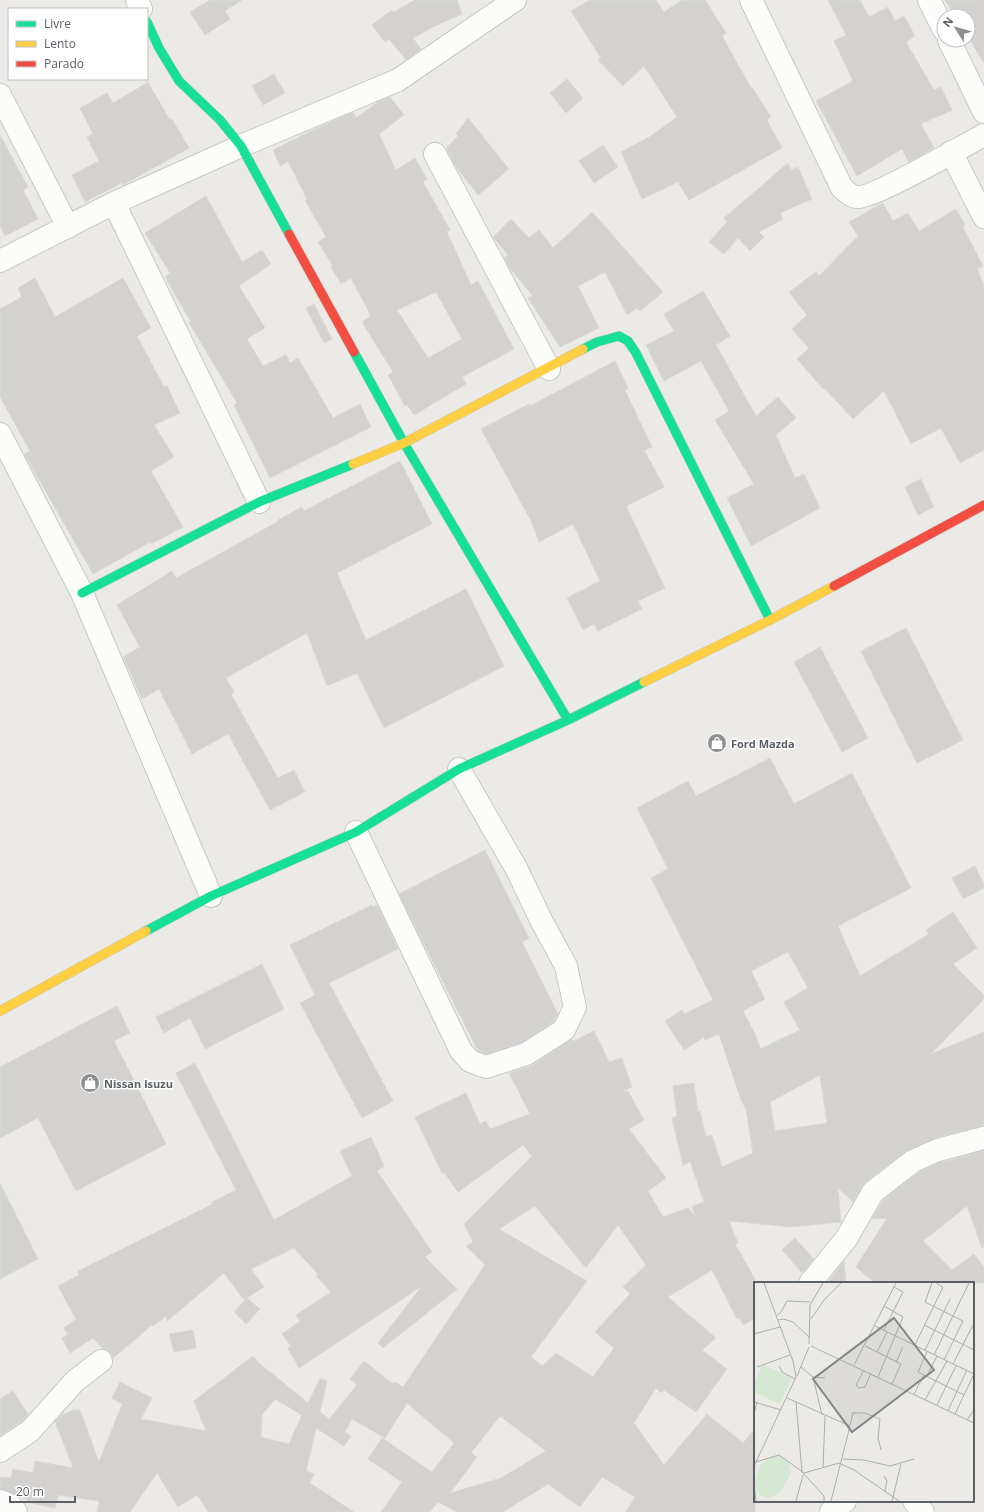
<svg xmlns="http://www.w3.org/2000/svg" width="984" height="1512" font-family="'Open Sans',sans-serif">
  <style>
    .building { fill: #d3d2d0; stroke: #dad9d6; fill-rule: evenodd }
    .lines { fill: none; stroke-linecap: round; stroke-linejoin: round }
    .street-casing { stroke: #c7c7c7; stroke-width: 24 }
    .fast-casing { stroke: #c8c8c8; stroke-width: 10 }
    .slow-casing { stroke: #c8c8c8; stroke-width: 10 }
    .jam-casing { stroke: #c8c8c8; stroke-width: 10 }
    .street { stroke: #fcfcfb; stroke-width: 22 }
    .fast { stroke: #16e098; stroke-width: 9 }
    .slow { stroke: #ffcf43; stroke-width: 9 }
    .jam { stroke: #f24e42; stroke-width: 9 }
    .labels { text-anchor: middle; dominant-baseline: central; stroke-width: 3; stroke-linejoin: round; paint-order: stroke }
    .poi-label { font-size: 11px; font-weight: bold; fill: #5b6064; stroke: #fff; text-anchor: start }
    .inset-road { fill: none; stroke: #adafae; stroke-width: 1 }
    .view { fill: #838689; fill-opacity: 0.15; stroke: #838689; stroke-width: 2 }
    .inset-edge { fill: none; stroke: #5b6064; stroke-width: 2 }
  </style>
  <rect width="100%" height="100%" fill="#ebeae6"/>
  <path class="building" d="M 210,0 L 242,0 L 225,11 L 230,19 L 205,35 L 190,12 Z
    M 415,0 L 457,0 L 462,14 L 435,26 L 413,38 L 421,49 L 406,60 L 389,39 L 385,42 L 372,25 L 392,10 L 394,12 Z
    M 590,0 L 656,0 L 664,12 L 682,0 L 705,0 L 726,33 L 722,36 L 751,88 L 752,87 L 771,117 L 767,120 L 782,148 L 689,200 L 678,182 L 642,199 L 621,152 L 651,136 L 677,117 L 644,66 L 623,86 L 598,60 L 601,58 L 571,11 Z
    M 828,0 L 860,0 L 869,17 L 888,7 L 895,21 L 904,16 L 915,36 L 906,42 L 934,90 L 941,87 L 952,110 L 921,124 L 934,148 L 909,162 L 902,149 L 857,176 L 816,101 L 853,81 L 834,41 L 846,35 Z
    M 945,0 L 984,0 L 984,63 L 968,37 L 968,16 L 955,16 Z
    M 274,74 L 285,93 L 263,105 L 252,86 Z
    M 567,79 L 583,98 L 566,113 L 550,93 Z
    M 147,81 L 170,120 L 172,119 L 189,148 L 123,185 L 122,183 L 85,202 L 72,175 L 99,161 L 87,137 L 93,134 L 80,108 L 107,93 L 113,103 L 147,83 Z
    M 390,97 L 404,115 L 379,134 L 396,170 L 415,158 L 427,179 L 423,182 L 450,230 L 447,232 L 471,285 L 478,281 L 514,349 L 462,377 L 466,384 L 414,415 L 407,405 L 405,406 L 388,375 L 393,372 L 362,322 L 371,316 L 351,278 L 341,284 L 331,267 L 333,266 L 318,242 L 326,237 L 305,200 L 307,199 L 288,161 L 280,166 L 273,150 L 313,130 L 353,112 L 356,118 L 378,102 ZM 436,292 L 462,339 L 428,358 L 397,310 Z
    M 468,118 L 509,169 L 478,195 L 456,167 L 446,148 L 458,136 L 456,134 Z
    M 0,135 L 28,187 L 23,190 L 38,219 L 5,236 L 0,226 Z
    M 603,145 L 618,167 L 594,183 L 579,161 Z
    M 788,163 L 791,170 L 798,167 L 812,199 L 780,213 L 783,219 L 759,232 L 764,237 L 750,251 L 738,238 L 724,254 L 709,242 L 727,222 L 724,218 Z
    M 206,196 L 242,262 L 262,250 L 271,264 L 239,286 L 265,328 L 247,339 L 263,366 L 286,355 L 290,363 L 298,358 L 333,418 L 360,404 L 371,427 L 270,478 L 234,405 L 237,403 L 189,323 L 191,322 L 165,277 L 170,273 L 145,233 Z
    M 883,203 L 893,221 L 908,213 L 919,231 L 956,209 L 965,225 L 963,227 L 983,266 L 977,269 L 984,285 L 984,450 L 960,463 L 941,428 L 911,444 L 884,391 L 853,419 L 824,388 L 823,389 L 797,359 L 809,348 L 792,329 L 807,315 L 789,292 L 816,272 L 819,276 L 858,236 L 849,222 Z
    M 592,212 L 663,292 L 640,311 L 637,308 L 627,315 L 605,272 L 578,286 L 599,328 L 560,347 L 528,298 L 533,296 L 509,267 L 504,258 L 508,255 L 493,237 L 511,219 L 529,238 L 539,230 L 553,248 Z
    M 35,278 L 55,317 L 123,278 L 151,328 L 137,336 L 164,387 L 167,386 L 180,413 L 154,425 L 174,457 L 151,471 L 183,527 L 151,544 L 150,542 L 93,574 L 27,459 L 24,454 L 30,451 L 0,397 L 0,309 L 22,297 L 18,288 Z
    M 703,291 L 730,336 L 716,345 L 756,416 L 778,397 L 796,418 L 776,435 L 795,478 L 804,474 L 820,508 L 751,546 L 727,498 L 754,484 L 715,420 L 729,411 L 701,361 L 664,381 L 646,345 L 674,331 L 664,314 Z
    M 314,304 L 332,339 L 324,343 L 306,308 Z
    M 615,361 L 628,388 L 625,390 L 652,447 L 644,450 L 664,487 L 626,506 L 665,588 L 638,601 L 642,609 L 598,631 L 594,624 L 583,630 L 567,598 L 600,581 L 573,524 L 539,542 L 531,521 L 481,429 L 529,404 L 530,406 Z
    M 400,461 L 432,524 L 337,573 L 366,640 L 466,589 L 504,666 L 384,728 L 357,673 L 327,686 L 307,633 L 226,678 L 234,692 L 231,694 L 278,778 L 294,770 L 305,792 L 270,810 L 228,734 L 192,754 L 159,689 L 142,699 L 123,657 L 140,647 L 117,605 L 172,571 L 176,578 L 279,521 L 278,520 L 302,507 L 304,511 Z
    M 921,479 L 934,507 L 918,515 L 905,487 Z
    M 906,628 L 963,740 L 917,763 L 861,651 Z
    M 820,647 L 868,738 L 842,752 L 794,662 Z
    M 770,758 L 794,804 L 852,773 L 911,888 L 838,926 L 860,976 L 929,934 L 926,930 L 953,912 L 977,948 L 953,964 L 984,995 L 984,999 L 931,1054 L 984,1032 L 984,1126 L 935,1138 L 908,1150 L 865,1182 L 853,1202 L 838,1188 L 841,1222 L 790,1227 L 729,1221 L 738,1243 L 735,1244 L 755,1279 L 755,1319 L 743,1325 L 739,1318 L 737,1319 L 712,1270 L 668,1297 L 716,1338 L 702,1350 L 727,1369 L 696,1412 L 664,1390 L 661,1393 L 656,1388 L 634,1423 L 664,1465 L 707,1414 L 743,1443 L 755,1429 L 755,1512 L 626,1512 L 635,1497 L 602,1477 L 580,1507 L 548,1484 L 503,1512 L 457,1512 L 438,1502 L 430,1512 L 381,1512 L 402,1482 L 368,1459 L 382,1438 L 432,1472 L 454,1443 L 407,1403 L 385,1438 L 352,1419 L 345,1432 L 351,1436 L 344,1446 L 316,1428 L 306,1471 L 314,1474 L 310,1483 L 354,1512 L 208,1512 L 197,1495 L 178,1507 L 157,1473 L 130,1512 L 97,1512 L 99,1501 L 58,1495 L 55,1508 L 27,1502 L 28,1500 L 0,1489 L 0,1477 L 11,1478 L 13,1469 L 33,1473 L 35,1461 L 73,1468 L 55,1421 L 62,1415 L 73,1410 L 80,1410 L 99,1462 L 122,1404 L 112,1398 L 120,1382 L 152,1398 L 141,1419 L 206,1431 L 194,1401 L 253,1356 L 259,1363 L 308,1403 L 320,1379 L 327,1381 L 320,1412 L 329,1419 L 357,1385 L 350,1379 L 364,1361 L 393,1384 L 395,1382 L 403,1387 L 485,1265 L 466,1246 L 473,1242 L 464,1224 L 532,1156 L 523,1145 L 458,1192 L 444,1172 L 442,1173 L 415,1117 L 466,1093 L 480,1124 L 486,1121 L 490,1129 L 530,1114 L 509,1073 L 533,1065 L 571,1040 L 574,1041 L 594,1031 L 609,1062 L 622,1058 L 632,1087 L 621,1092 L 628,1091 L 644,1120 L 629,1129 L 666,1178 L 648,1191 L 663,1217 L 688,1208 L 695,1216 L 692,1206 L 704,1202 L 690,1161 L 683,1166 L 672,1118 L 677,1116 L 673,1086 L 694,1083 L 698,1112 L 700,1111 L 706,1137 L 712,1135 L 722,1167 L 753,1153 L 746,1109 L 741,1100 L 719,1034 L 705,1040 L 704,1037 L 684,1050 L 665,1021 L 682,1010 L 684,1014 L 713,1000 L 651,878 L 668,869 L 637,808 L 688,781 L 696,796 ZM 788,952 L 808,988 L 784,1002 L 800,1030 L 760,1049 L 756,1036 L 743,1011 L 765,999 L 751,971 ZM 820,1075 L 827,1123 L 775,1131 L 770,1102 ZM 535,1206 L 586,1268 L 618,1225 L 646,1265 L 623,1287 L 630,1294 L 595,1332 L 614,1348 L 593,1377 L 556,1353 L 542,1366 L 531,1357 L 587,1281 L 499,1229 ZM 275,1399 L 302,1415 L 289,1444 L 261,1437 L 262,1415 ZM 500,1416 L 546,1451 L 501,1478 L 450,1493 L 477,1457 L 471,1453 Z
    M 485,850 L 529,938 L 522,942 L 558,1014 L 554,1021 L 521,1043 L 486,1054 L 478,1051 L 399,894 Z
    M 975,866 L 984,884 L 984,888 L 963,899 L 952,878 Z
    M 372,905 L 373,907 L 377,905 L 398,949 L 329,983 L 393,1101 L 362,1118 L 300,1003 L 315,995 L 290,945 Z
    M 262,964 L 284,1009 L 205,1049 L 190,1018 L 164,1033 L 156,1017 Z
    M 117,1006 L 130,1033 L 114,1041 L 166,1144 L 76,1191 L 38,1118 L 0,1138 L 0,1067 Z
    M 195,1063 L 274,1220 L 352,1176 L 340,1151 L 371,1137 L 384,1166 L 377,1171 L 432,1252 L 425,1257 L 457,1289 L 383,1348 L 378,1343 L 422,1286 L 299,1368 L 288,1348 L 291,1346 L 282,1334 L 300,1321 L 296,1315 L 331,1292 L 316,1276 L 318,1274 L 294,1248 L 251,1269 L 264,1287 L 244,1300 L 224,1273 L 167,1321 L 166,1316 L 153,1326 L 152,1325 L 113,1358 L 111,1353 L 103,1349 L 93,1338 L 70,1353 L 62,1338 L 68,1334 L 64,1328 L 76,1319 L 58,1286 L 79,1275 L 78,1271 L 213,1204 L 212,1202 L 236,1190 L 176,1073 Z
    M 984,1151 L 984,1247 L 982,1248 L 967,1206 L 923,1241 L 952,1270 L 974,1254 L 984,1267 L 984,1283 L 875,1283 L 856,1267 L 887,1218 L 872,1219 L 883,1200 L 919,1172 L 942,1162 Z
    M 0,1183 L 38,1259 L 0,1279 Z
    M 795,1238 L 814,1259 L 802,1273 L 782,1250 Z
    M 844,1261 L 846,1283 L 832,1283 L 829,1280 Z
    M 247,1298 L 260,1309 L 246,1324 L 234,1312 Z
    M 193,1330 L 196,1348 L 174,1352 L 169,1334 Z
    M 13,1391 L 28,1414 L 22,1421 L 0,1436 L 0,1399 Z"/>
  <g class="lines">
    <defs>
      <path id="street" d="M 137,0 L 141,9
        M 751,0 L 842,188 C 847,192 851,197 858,197 C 874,198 963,146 984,135
        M 929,0 L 944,30
        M 949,40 L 984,112
        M 0,95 L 68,227
        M 951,152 L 984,217
        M 435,154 L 549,369
        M 114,203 L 259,502
        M 0,261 L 114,203 L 241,146 L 398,80 L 515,0
        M 0,434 L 82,593 L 211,896
        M 356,832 L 461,1051 L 470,1061 L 486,1067 L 526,1054 L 564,1030 L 575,1007 L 566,966 L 542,922 L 516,868 L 459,769
        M 810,1283 L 846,1239 L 873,1192 L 913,1161 L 938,1150 L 984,1138
        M 0,1451 L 30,1431 L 75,1381 L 101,1361
        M 0,1501 L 10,1505 L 16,1512
        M 914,1501 L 923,1512
        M 831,1512 L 845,1501"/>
      <path id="fast" d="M 147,22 L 159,48 L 179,81 L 220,120 L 241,146 L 289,234
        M 583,349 L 597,342 L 619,336 L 628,341 L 636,353 L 770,620
        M 354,352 L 404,443 L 568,720
        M 82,593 L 259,502 L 353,464
        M 146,931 L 211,896 L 356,832 L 459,769 L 568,720 L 644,682"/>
      <path id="slow" d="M 353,464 L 404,443 L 583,349
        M 644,682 L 770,620 L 834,586
        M 0,1011 L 146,931"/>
      <path id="jam" d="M 289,234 L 354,352
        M 834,586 L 984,505"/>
    </defs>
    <use href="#street" class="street-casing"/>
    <use href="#fast" class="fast-casing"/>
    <use href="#slow" class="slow-casing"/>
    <use href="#jam" class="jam-casing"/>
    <use href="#street" class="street"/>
    <use href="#fast" class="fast"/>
    <use href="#slow" class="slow"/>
    <use href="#jam" class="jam"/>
  </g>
  <defs>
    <symbol id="shop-disc" viewBox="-11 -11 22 22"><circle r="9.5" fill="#8d9092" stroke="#fff"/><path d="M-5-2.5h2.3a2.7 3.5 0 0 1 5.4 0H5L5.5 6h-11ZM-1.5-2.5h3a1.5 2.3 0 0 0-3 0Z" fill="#fff"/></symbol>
  </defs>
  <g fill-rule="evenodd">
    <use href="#shop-disc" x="706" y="732" width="22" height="22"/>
    <use href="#shop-disc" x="79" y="1072" width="22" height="22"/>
  </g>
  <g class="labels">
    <g class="poi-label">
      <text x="731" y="743">Ford Mazda</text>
      <text x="104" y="1083">Nissan Isuzu</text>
    </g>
  </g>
  <g transform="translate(754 1282)">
    <rect width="220" height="220" fill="#ebeae6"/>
    <path d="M 9,83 L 38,96 L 26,122 L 0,110 L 0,101 ZM 17,174 L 27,174 L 36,182 L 37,192 L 25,211 L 14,216 L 5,212 L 1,203 L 6,184 Z" fill="#d5e8d1"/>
    <path class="inset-road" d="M 178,1 L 171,20 L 209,39 L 190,78M 22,34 L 27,30 L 33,19 L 56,20M 57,37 L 70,18 L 87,1M 24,38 L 29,37 L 39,40 L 55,55M 170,43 L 220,68M 121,44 L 220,92 L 201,132M 130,48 L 149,10 L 140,5M 0,52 L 26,45M 55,62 L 56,23 L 69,1M 161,63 L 189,5 L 182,1M 57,64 L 220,141M 111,64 L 147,82 L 138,102M 171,68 L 196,17M 123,70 L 133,50M 173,70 L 164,90 L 210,113M 180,73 L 215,1M 142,80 L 149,65M 199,82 L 219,43M 100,83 L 142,1M 25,84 L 28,90 L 41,97M 3,85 L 36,73M 47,85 L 59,95 L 68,133M 110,88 L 102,103 L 105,106 L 111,105 L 117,91M 43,94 L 55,65M 173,94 L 183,74M 59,95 L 71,96M 124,95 L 149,35 L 130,24M 203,109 L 213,88M 160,112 L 170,93M 33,116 L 96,144 L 77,219M 171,118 L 193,79M 0,120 L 27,128M 42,120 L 48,190 L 70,214 L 70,219M 183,123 L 202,84M 194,129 L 203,109M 0,132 L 3,120M 213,138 L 220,128M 96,143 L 99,131 L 111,131 L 126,137 L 124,156 L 127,168M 89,177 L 110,178 L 136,184 L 160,177M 2,180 L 25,173 L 50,191 L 85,181 L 100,188 L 145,219M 0,184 L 42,95 L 39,79 L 10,1M 69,185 L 71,134M 130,194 L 133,199 L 131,209M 0,201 L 2,219M 42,219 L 49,193M 138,219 L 147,182"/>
    <path class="view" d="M 140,36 L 180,88 L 98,150 L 59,97 Z"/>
    <rect width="220" height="220" class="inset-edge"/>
  </g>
  <rect x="8" y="8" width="140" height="72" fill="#ffffff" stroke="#bdbfc1"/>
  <rect x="16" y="21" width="20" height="6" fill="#16e098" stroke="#bdbfc1"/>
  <text x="44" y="28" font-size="12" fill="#5b6064">Livre</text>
  <rect x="16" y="41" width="20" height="6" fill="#ffcf43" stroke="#bdbfc1"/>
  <text x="44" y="48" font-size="12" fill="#5b6064">Lento</text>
  <rect x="16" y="61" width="20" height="6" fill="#f24e42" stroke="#bdbfc1"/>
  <text x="44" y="68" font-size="12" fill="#5b6064">Parado</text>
  <g transform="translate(956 28) rotate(307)"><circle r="19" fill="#ffffff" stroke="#bdbfc1"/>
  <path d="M0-3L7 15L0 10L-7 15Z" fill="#8d9092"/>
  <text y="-6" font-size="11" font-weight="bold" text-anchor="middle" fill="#5b6064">N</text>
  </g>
  <path d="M10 1496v6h65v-6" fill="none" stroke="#5b6064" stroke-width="2"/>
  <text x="16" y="1496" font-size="12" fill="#5b6064" stroke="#ffffff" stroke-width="3" paint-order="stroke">20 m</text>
</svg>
